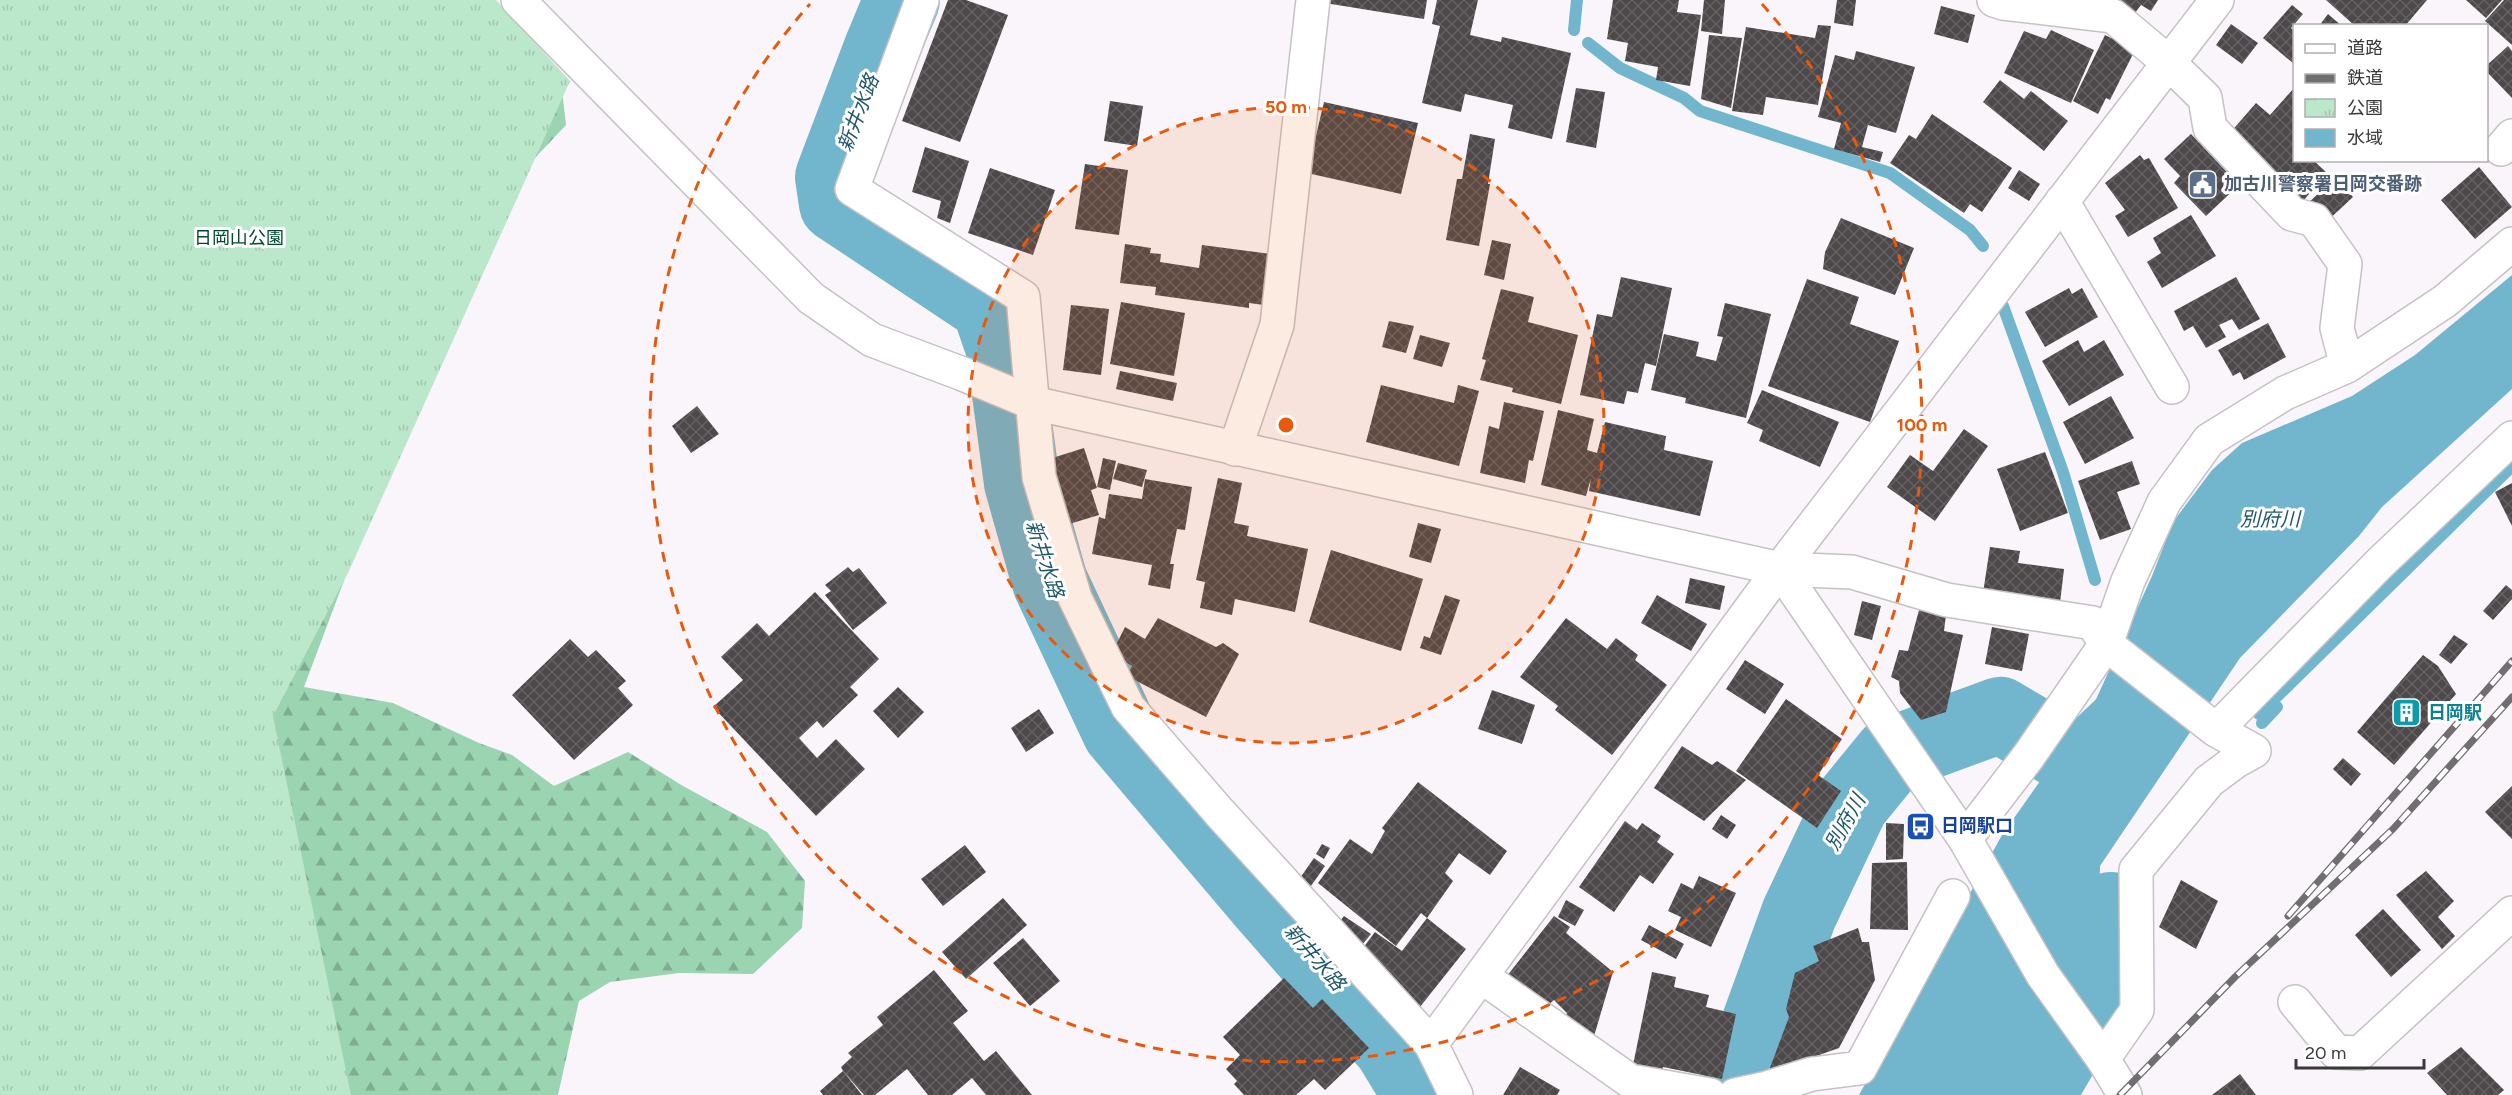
<svg xmlns="http://www.w3.org/2000/svg" width="2512" height="1095" font-family="Figtree,'Noto Sans JP',sans-serif">
  <style>
    .forest { fill: url(#forest-firs) }
    .park { fill: url(#park-tufts) }
    .water { fill: #72b6ce }
    .lines { fill: none; stroke-linecap: round; stroke-linejoin: round }
    .stream { stroke: #72b6ce; stroke-width: 12 }
    .river { stroke: #72b6ce; stroke-width: 76 }
    .building { fill: url(#building-cross-hatch) }
    .street-casing { stroke: #c5c1c5; stroke-width: 36 }
    .secondary-casing { stroke: #c5c1c5; stroke-width: 36 }
    .street { stroke: #fff; stroke-width: 33 }
    .secondary { stroke: #fff; stroke-width: 33 }
    .rail-casing { stroke: #716e71; stroke-width: 7 }
    .rail { stroke: #fff; stroke-width: 4.5; stroke-dasharray: 14; stroke-linecap: butt }
    .ring { fill: none; stroke: #e8590c; stroke-width: 3; stroke-dasharray: 10 8 }
    .labels { text-anchor: middle; dominant-baseline: central; stroke-width: 6; stroke-linejoin: round; paint-order: stroke }
    .service-label { font-size: 18px; font-weight: bold; fill: #4e5e75; stroke: #fff; text-anchor: start }
    .park-label { font-size: 18px; fill: #004a2b; stroke: #fff }
    .culture-label { font-size: 18px; font-weight: bold; fill: #0d838f; stroke: #fff; text-anchor: start }
    .transit-label { font-size: 18px; font-weight: bold; fill: #164399; stroke: #fff; text-anchor: start }
    .water-label { font-size: 20px; font-style: italic; fill: #20586a; stroke: #fff }
    .centre { fill: #e8590c; stroke: #fff; stroke-width: 3 }
    .ring-label { font-size: 18px; text-anchor: middle; font-weight: bold; fill: #e8590c; stroke: #fff; stroke-width: 6; stroke-linejoin: round; paint-order: stroke }
  </style>
  <defs>
    <pattern id="forest-firs" width="22" height="20" patternUnits="userSpaceOnUse" patternTransform="scale(1.5)"><rect width="22" height="20" fill="#9bd4b1"/><path d="M5 1l3.5 6h-7zM16 11l3.5 6h-7z" fill="#7fad91"/></pattern>
    <pattern id="park-tufts" width="24" height="20" patternUnits="userSpaceOnUse" patternTransform="scale(1.5)"><rect width="24" height="20" fill="#bbe7cb"/><path d="M3 7l-1-3M5 7V3M7 7l1-3M15 17l-1-3M17 17v-4M19 17l1-3" fill="none" stroke="#a2c7af"/></pattern>
    <pattern id="building-cross-hatch" width="8" height="8" patternUnits="userSpaceOnUse" patternTransform="scale(1.5)"><rect width="8" height="8" fill="#4d484a"/><path d="M0 0l8 8M0 8l8-8" fill="none" stroke="#656162"/></pattern>
  </defs>
  <rect width="100%" height="100%" fill="#faf5fa"/>
  <path class="forest" d="M 0,0 L 560,73 L 566,125 L 533,160 L 357,546 L 304,687 L 393,703 L 479,743 L 512,755 L 554,786 L 628,752 L 683,786 L 767,832 L 805,881 L 802,928 L 753,974 L 679,973 L 610,982 L 579,1001 L 558,1095 L 0,1095 Z"/>
  <path class="park" d="M 0,0 L 496,0 L 570,81 L 348,573 L 273,716 L 351,1095 L 0,1095 Z"/>
  <path class="water" d="M 2512,275 L 2512,389 L 2382,507 L 2359,536 L 2240,658 L 2100,866 L 2097,974 L 2027,1095 L 1859,1095 L 2002,835 L 2093,706 L 2152,576 L 2173,522 L 2212,470 L 2242,443 L 2352,396 L 2415,355 Z"/>
  <g class="lines">
    <path class="stream" d="M 1574,30 L 1577,0
      M 1588,43 L 1620,68 L 1684,98 L 1700,111 L 1890,173 L 1970,230 L 1983,246
      M 2003,306 L 2063,472 L 2095,580
      M 2259,714 L 2512,466
      M 2262,723 L 2277,707
      M 2111,990 L 2119,913
      M 2061,1095 L 2076,1072"/>
    <path class="river" d="M 902,0 L 882,48 L 833,177 L 837,204 L 989,305 L 1004,349 L 1022,483 L 1050,582 L 1120,731 L 1264,901 L 1391,1046 L 1421,1095
      M 1740,1095 L 1742,1071 L 1799,914 L 1851,804 L 1891,755 L 2000,715 L 2083,764 L 2141,709
      M 2037,1095 L 2101,985 L 2111,910"/>
  </g>
  <path class="building" d="M 948,0 L 966,0 L 1008,15 L 960,142 L 902,121 Z
    M 1325,0 L 1427,0 L 1424,19 L 1325,3 Z
    M 1437,0 L 1478,0 L 1470,35 L 1501,42 L 1502,37 L 1571,53 L 1552,139 L 1508,128 L 1513,105 L 1465,94 L 1461,112 L 1422,103 L 1440,26 L 1432,24 Z
    M 1613,0 L 1679,0 L 1677,12 L 1701,15 L 1690,86 L 1656,80 L 1658,67 L 1625,61 L 1628,43 L 1607,39 Z
    M 1704,0 L 1725,0 L 1722,34 L 1701,31 Z
    M 1837,0 L 1856,0 L 1853,26 L 1834,23 Z
    M 2116,0 L 2158,0 L 2151,11 L 2141,5 L 2135,13 Z
    M 2326,0 L 2427,0 L 2405,26 L 2355,26 Z
    M 2466,0 L 2502,0 L 2486,18 Z
    M 2504,0 L 2512,0 L 2512,45 L 2485,21 Z
    M 2292,5 L 2303,14 L 2291,28 L 2294,31 L 2294,64 L 2263,38 Z
    M 1941,6 L 1975,15 L 1968,43 L 1934,34 Z
    M 2328,14 L 2342,26 L 2319,26 Z
    M 2231,24 L 2258,43 L 2242,64 L 2216,45 Z
    M 1818,25 L 1831,26 L 1818,105 L 1766,97 L 1763,115 L 1732,111 L 1746,27 L 1815,38 Z
    M 2051,30 L 2094,50 L 2071,103 L 2004,73 L 2024,31 L 2046,39 Z
    M 1709,35 L 1742,38 L 1731,108 L 1701,99 Z
    M 2105,35 L 2135,50 L 2110,100 L 2106,98 L 2098,114 L 2073,101 Z
    M 2508,46 L 2512,51 L 2512,98 L 2486,71 L 2486,66 Z
    M 1856,51 L 1915,67 L 1896,133 L 1868,125 L 1862,147 L 1883,152 L 1880,162 L 1834,149 L 1841,123 L 1818,117 L 1835,55 L 1854,60 Z
    M 2000,80 L 2024,99 L 2031,91 L 2068,121 L 2044,151 L 1983,102 Z
    M 1576,88 L 1605,92 L 1596,148 L 1566,142 Z
    M 2294,88 L 2294,160 L 2313,160 L 2327,173 L 2303,201 L 2229,134 L 2256,103 L 2270,115 Z
    M 1110,101 L 1143,106 L 1137,146 L 1104,141 Z
    M 1324,102 L 1418,123 L 1401,194 L 1307,173 Z
    M 1932,114 L 2012,168 L 1982,212 L 1970,204 L 1964,213 L 1890,163 L 1909,135 L 1916,139 Z
    M 1470,134 L 1495,139 L 1488,184 L 1490,184 L 1479,246 L 1446,240 L 1457,179 L 1462,179 Z
    M 2191,134 L 2239,185 L 2206,216 L 2174,183 L 2180,176 L 2164,159 Z
    M 925,147 L 969,161 L 950,223 L 937,218 L 941,201 L 912,192 Z
    M 2140,155 L 2144,160 L 2149,158 L 2178,208 L 2128,237 L 2115,216 L 2125,210 L 2105,183 Z
    M 1085,164 L 1128,170 L 1119,235 L 1075,229 Z
    M 2479,167 L 2512,207 L 2475,239 L 2441,200 Z
    M 990,168 L 1055,190 L 1033,255 L 968,233 Z
    M 2019,170 L 2040,184 L 2029,201 L 2008,188 Z
    M 2335,178 L 2353,197 L 2324,224 L 2306,205 Z
    M 2191,215 L 2216,256 L 2162,288 L 2147,262 L 2161,253 L 2153,238 Z
    M 1841,218 L 1914,248 L 1895,295 L 1823,269 L 1825,252 Z
    M 1492,240 L 1511,244 L 1504,280 L 1484,275 Z
    M 1125,244 L 1151,248 L 1150,253 L 1161,254 L 1160,262 L 1199,268 L 1202,245 L 1271,254 L 1264,305 L 1249,303 L 1249,308 L 1155,295 L 1156,287 L 1120,283 Z
    M 1621,277 L 1672,288 L 1656,366 L 1645,363 L 1638,393 L 1627,391 L 1624,404 L 1580,395 L 1597,314 L 1612,317 Z
    M 2236,277 L 2260,319 L 2239,330 L 2232,319 L 2219,325 L 2226,337 L 2206,348 L 2193,326 L 2184,331 L 2174,311 Z
    M 1807,279 L 1859,297 L 1850,324 L 1899,341 L 1870,422 L 1768,386 Z
    M 2069,288 L 2072,294 L 2082,288 L 2098,317 L 2045,347 L 2025,312 Z
    M 1501,289 L 1534,297 L 1528,322 L 1578,335 L 1561,404 L 1512,392 L 1513,388 L 1480,380 L 1486,360 L 1482,359 Z
    M 1121,302 L 1185,313 L 1174,376 L 1110,364 Z
    M 1725,303 L 1771,314 L 1746,418 L 1685,403 L 1686,398 L 1651,390 L 1664,334 L 1699,342 L 1696,356 L 1716,361 L 1723,337 L 1717,336 Z
    M 1071,305 L 1109,309 L 1101,375 L 1063,370 Z
    M 1389,321 L 1414,326 L 1406,353 L 1382,347 Z
    M 2268,323 L 2286,357 L 2244,380 L 2240,372 L 2233,376 L 2218,350 Z
    M 1420,335 L 1450,343 L 1442,367 L 1413,359 Z
    M 2078,340 L 2084,352 L 2104,340 L 2124,375 L 2069,406 L 2042,361 Z
    M 1120,371 L 1177,383 L 1173,401 L 1116,389 Z
    M 1381,385 L 1454,403 L 1458,385 L 1479,391 L 1459,466 L 1366,442 Z
    M 1762,390 L 1839,422 L 1820,467 L 1759,441 L 1763,430 L 1747,423 Z
    M 2111,396 L 2134,438 L 2085,464 L 2063,422 Z
    M 1504,402 L 1544,411 L 1533,461 L 1529,460 L 1525,483 L 1480,473 L 1489,426 L 1499,429 Z
    M 697,406 L 719,434 L 691,453 L 672,426 Z
    M 1558,410 L 1594,419 L 1587,450 L 1597,453 L 1605,422 L 1666,436 L 1664,450 L 1713,461 L 1700,516 L 1589,491 L 1591,478 L 1586,496 L 1541,485 Z
    M 1964,429 L 1988,446 L 1935,521 L 1887,487 L 1910,455 L 1933,471 Z
    M 1084,448 L 1097,488 L 1091,490 L 1099,515 L 1066,525 L 1046,460 Z
    M 2045,452 L 2068,513 L 2020,531 L 1997,469 Z
    M 1103,458 L 1116,461 L 1110,490 L 1097,487 Z
    M 2132,461 L 2140,484 L 2117,492 L 2131,529 L 2100,540 L 2078,481 Z
    M 1118,463 L 1147,470 L 1142,487 L 1113,479 Z
    M 1218,478 L 1242,483 L 1234,523 L 1249,526 L 1247,536 L 1308,549 L 1295,612 L 1235,599 L 1232,615 L 1200,608 L 1205,582 L 1196,580 Z
    M 1145,479 L 1192,487 L 1185,530 L 1177,529 L 1170,564 L 1174,564 L 1170,589 L 1148,585 L 1152,565 L 1092,554 L 1099,517 L 1105,519 L 1109,494 L 1142,499 Z
    M 2512,483 L 2512,526 L 2495,492 Z
    M 1418,523 L 1441,529 L 1431,563 L 1409,557 Z
    M 1990,547 L 2020,551 L 2018,563 L 2064,569 L 2060,603 L 1983,593 Z
    M 1331,550 L 1423,579 L 1401,651 L 1309,622 Z
    M 848,567 L 853,572 L 859,568 L 887,603 L 853,630 L 825,595 L 831,591 L 825,585 Z
    M 1690,578 L 1725,586 L 1720,610 L 1685,603 Z
    M 2506,585 L 2512,590 L 2512,599 L 2493,620 L 2483,611 Z
    M 815,592 L 879,659 L 850,687 L 858,695 L 823,728 L 817,721 L 799,738 L 817,758 L 836,739 L 865,769 L 816,816 L 713,707 L 743,680 L 721,657 L 757,623 L 769,636 Z
    M 1445,595 L 1460,600 L 1441,655 L 1420,648 L 1424,636 L 1430,638 Z
    M 1657,595 L 1707,624 L 1691,651 L 1641,623 Z
    M 1862,601 L 1881,606 L 1872,640 L 1854,635 Z
    M 1919,610 L 1946,615 L 1944,631 L 1963,635 L 1946,712 L 1921,720 L 1900,693 L 1899,681 L 1891,677 L 1899,650 L 1908,651 Z
    M 1158,618 L 1216,647 L 1223,643 L 1239,654 L 1206,717 L 1127,676 L 1132,666 L 1112,653 L 1125,627 L 1145,639 Z
    M 1566,618 L 1607,649 L 1616,638 L 1638,655 L 1635,660 L 1667,685 L 1612,755 L 1555,710 L 1558,706 L 1520,677 Z
    M 1992,627 L 2029,634 L 2022,671 L 1985,664 Z
    M 2454,635 L 2468,644 L 2451,664 L 2439,655 Z
    M 570,639 L 588,657 L 596,650 L 626,681 L 618,688 L 633,705 L 574,760 L 512,695 Z
    M 2423,655 L 2438,666 L 2456,694 L 2394,765 L 2357,732 Z
    M 1745,660 L 1784,684 L 1765,714 L 1726,689 Z
    M 898,687 L 924,712 L 898,738 L 873,711 Z
    M 1492,690 L 1535,705 L 1522,744 L 1478,729 Z
    M 1786,699 L 1842,739 L 1818,775 L 1841,791 L 1817,828 L 1736,771 Z
    M 1039,709 L 1054,733 L 1026,752 L 1011,728 Z
    M 1682,746 L 1712,765 L 1717,761 L 1746,780 L 1704,821 L 1654,788 Z
    M 2343,758 L 2361,774 L 2351,786 L 2333,769 Z
    M 1418,782 L 1507,851 L 1490,875 L 1459,853 L 1445,873 L 1453,881 L 1427,918 L 1466,949 L 1416,1012 L 1354,960 L 1375,932 L 1402,951 L 1427,918 L 1421,913 L 1396,946 L 1318,883 L 1350,839 L 1372,854 L 1385,831 L 1382,828 Z
    M 2512,786 L 2512,839 L 2485,812 Z
    M 1721,815 L 1736,825 L 1727,839 L 1712,829 Z
    M 1625,821 L 1637,830 L 1642,823 L 1661,836 L 1657,842 L 1674,854 L 1653,884 L 1640,875 L 1614,912 L 1579,887 Z
    M 1886,823 L 1904,824 L 1903,859 L 1886,860 Z
    M 1322,844 L 1330,848 L 1324,859 L 1316,854 Z
    M 965,845 L 986,872 L 943,906 L 921,879 Z
    M 1314,858 L 1325,866 L 1311,886 L 1300,878 Z
    M 1907,862 L 1908,930 L 1870,929 L 1872,863 Z
    M 2426,871 L 2454,901 L 2438,917 L 2455,936 L 2442,949 L 2396,895 Z
    M 1699,876 L 1736,893 L 1711,947 L 1675,930 L 1681,917 L 1668,911 L 1681,883 L 1693,889 Z
    M 2181,880 L 2218,901 L 2196,949 L 2159,927 Z
    M 1003,898 L 1027,925 L 966,979 L 942,952 Z
    M 1566,900 L 1584,910 L 1575,926 L 1558,917 Z
    M 2383,909 L 2421,950 L 2391,977 L 2355,935 Z
    M 1344,916 L 1371,934 L 1357,951 L 1332,931 Z
    M 1554,916 L 1570,927 L 1566,933 L 1613,972 L 1592,1043 L 1563,1026 L 1567,1013 L 1554,1000 L 1541,1011 L 1503,981 Z
    M 1649,925 L 1684,944 L 1676,959 L 1641,940 Z
    M 1858,928 L 1862,942 L 1869,942 L 1875,980 L 1839,1048 L 1768,1073 L 1789,1017 L 1786,1009 L 1795,973 L 1819,961 L 1813,946 Z
    M 1023,938 L 1060,981 L 1030,1006 L 993,963 Z
    M 934,970 L 968,1011 L 953,1023 L 984,1061 L 996,1051 L 1032,1095 L 986,1095 L 972,1078 L 952,1095 L 928,1095 L 907,1069 L 875,1095 L 864,1095 L 843,1071 L 841,1067 L 852,1057 L 848,1053 L 883,1025 L 877,1017 Z
    M 1652,972 L 1676,977 L 1674,987 L 1709,995 L 1706,1007 L 1736,1014 L 1722,1079 L 1663,1067 L 1661,1076 L 1632,1070 Z
    M 1284,978 L 1313,1008 L 1322,999 L 1369,1048 L 1325,1090 L 1314,1079 L 1296,1095 L 1244,1095 L 1234,1084 L 1237,1081 L 1226,1069 L 1240,1055 L 1223,1037 Z
    M 2461,1047 L 2504,1090 L 2498,1095 L 2447,1095 L 2427,1073 Z
    M 1520,1067 L 1560,1090 L 1557,1095 L 1503,1095 Z
    M 843,1071 L 862,1095 L 823,1095 L 820,1091 Z
    M 2240,1074 L 2256,1095 L 2212,1095 Z"/>
  <g class="lines">
    <defs>
      <path id="street" d="M 922,0 L 852,189 L 1023,297 L 1039,477 L 1075,598 L 1128,707 L 1220,813 L 1431,1044 L 1456,1095
        M 1994,0 L 2003,3 L 2113,16 L 2168,62 L 2205,98 L 2210,128 L 2292,214 L 2314,220 L 2345,264 L 2337,328 L 2347,366
        M 2501,149 L 2512,136
        M 2062,201 L 2172,387
        M 1235,449 L 1277,325 L 1313,0
        M 1780,569 L 1852,572 L 1947,600 L 2093,623 L 2106,644 L 2216,730 L 2254,751 L 2236,761 L 2209,781 L 2136,870 L 2137,1010 L 2103,1059
        M 2216,730 L 2380,563 L 2512,438
        M 1965,839 L 2028,757 L 2106,644 L 2128,581 L 2164,502 L 2209,440 L 2285,393 L 2347,366 L 2445,301 L 2512,244
        M 1481,976 L 1630,1081 L 1710,1095
        M 2295,1002 L 2336,1052 L 2360,1053 L 2512,913
        M 1431,1044 L 1780,569 L 2217,0
        M 1735,1095 L 1767,1088 L 1812,1074 L 1860,1068 L 1953,896"/>
      <path id="secondary" d="M 518,0 L 811,298 L 872,340 L 963,374 L 1033,403 L 1780,569 L 1965,839 L 2043,975 L 2103,1059 L 2125,1095"/>
    </defs>
    <use href="#street" class="street-casing"/>
    <use href="#secondary" class="secondary-casing"/>
    <use href="#street" class="street"/>
    <use href="#secondary" class="secondary"/>
    <defs>
      <path id="rail" d="M 2288,916 L 2512,661
        M 2120,1095 L 2235,977 L 2393,829 L 2512,697"/>
    </defs>
    <use href="#rail" class="rail-casing"/>
    <use href="#rail" class="rail"/>
  </g>
  <circle cx="1286" cy="425" r="318" fill="#e8590c" fill-opacity=".12"/>
  <g class="ring">
    <circle cx="1286" cy="425" r="318"/>
    <path d="M1762 4A636 636 0 1 1 810 4"/>
  </g>
  <defs>
    <symbol id="civic-square" viewBox="-11 -11 22 22"><rect x="-9" y="-9" width="18" height="18" rx="4" fill="#5c6f8a" stroke="#fff"/><path d="M-.6-6.5H3V-4.5H.6V-3L4-1V1h2V6H-6V1h2V-1L-.6-3ZM-1.2 2.5V6h2.4V2.5Z" fill="#fff"/></symbol>
    <symbol id="building-square" viewBox="-11 -11 22 22"><rect x="-9" y="-9" width="18" height="18" rx="4" fill="#0f9aa8" stroke="#fff"/><path d="M-4-6H4V6H1V3H-1V6H-4ZM-2.5-4.3h1.7v1.8h-1.7ZM.8-4.3h1.7v1.8H.8ZM-2.5-1h1.7V.8h-1.7ZM.8-1h1.7V.8H.8Z" fill="#fff"/></symbol>
    <symbol id="bus-square" viewBox="-11 -11 22 22"><rect x="-9" y="-9" width="18" height="18" rx="4" fill="#1a4fb4" stroke="#fff"/><path d="M-5-6H5V4H4V6H2V4H-2V6H-4V4H-5ZM-3.5-4V0h7V-4ZM-3.5 1.2v1.5H-2V1.2ZM2 1.2v1.5H3.5V1.2Z" fill="#fff"/></symbol>
  </defs>
  <g fill-rule="evenodd">
    <use href="#civic-square" x="2186" y="168" width="33" height="33"/>
    <use href="#building-square" x="2390" y="696" width="33" height="33"/>
    <use href="#bus-square" x="1904" y="810" width="33" height="33"/>
  </g>
  <g class="labels">
    <g class="service-label">
      <text x="2224" y="184">加古川警察署日岡交番跡</text>
    </g>
    <g class="park-label">
      <text x="239" y="238">日岡山公園</text>
    </g>
    <g class="culture-label">
      <text x="2428" y="713">日岡駅</text>
    </g>
    <g class="transit-label">
      <text x="1941" y="826">日岡駅口</text>
    </g>
    <g class="water-label">
      <text transform="translate(858 113) rotate(-69)">新井水路</text>
      <text x="2270" y="519">別府川</text>
      <text transform="translate(1045 559) rotate(72)">新井水路</text>
      <text transform="translate(1845 822) rotate(-61)">別府川</text>
      <text transform="translate(1315 957) rotate(49)">新井水路</text>
    </g>
  </g>
  <circle cx="1286" cy="425" r="9" class="centre"/>
  <g class="ring-label">
    <text x="1286" y="113">50 m</text>
    <text x="1922" y="431">100 m</text>
  </g>
  <rect x="2293" y="24" width="195" height="138" fill="#ffffff" stroke="#b0afb0" stroke-width="1.5"/>
  <rect x="2305" y="44" width="30" height="9" fill="#ffffff" stroke="#b0afb0" stroke-width="1.5"/>
  <text x="2347" y="54" font-size="18" fill="#3a383a">道路</text>
  <rect x="2305" y="74" width="30" height="9" fill="#716e71" stroke="#b0afb0" stroke-width="1.5"/>
  <text x="2347" y="84" font-size="18" fill="#3a383a">鉄道</text>
  <rect x="2305" y="99" width="30" height="18" fill="url(#park-tufts)" stroke="#b0afb0" stroke-width="1.5"/>
  <text x="2347" y="114" font-size="18" fill="#3a383a">公園</text>
  <rect x="2305" y="129" width="30" height="18" fill="#72b6ce" stroke="#b0afb0" stroke-width="1.5"/>
  <text x="2347" y="144" font-size="18" fill="#3a383a">水域</text>
  <path d="M2296 1059v9h128v-9" fill="none" stroke="#3a383a" stroke-width="3"/>
  <text x="2305" y="1059" font-size="18" fill="#3a383a" stroke="#ffffff" stroke-width="4.5" paint-order="stroke">20 m</text>
</svg>
